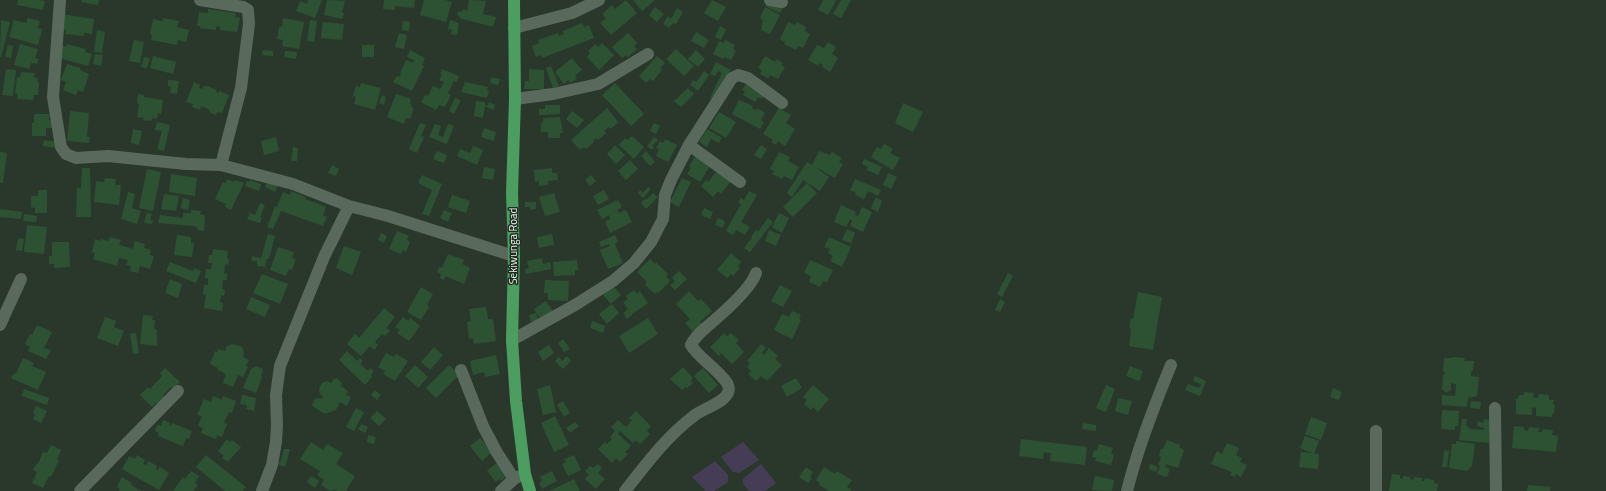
<svg xmlns="http://www.w3.org/2000/svg" width="1606" height="491" font-family="'Titillium Web',sans-serif">
  <style>
    .green { fill: #453d55 }
    .building { fill: #2c5233 }
    .lines { fill: none; stroke-linecap: round; stroke-linejoin: round }
    .minor { stroke: #59695b; stroke-width: 12 }
    .major { stroke: #4b9e5f; stroke-width: 12 }
    .labels { text-anchor: middle; dominant-baseline: central; stroke-width: 3; stroke-linejoin: round; paint-order: stroke }
    .street-label { font-size: 11px; fill: #e8f1e8; stroke: #202e22 }
  </style>
  <rect width="100%" height="100%" fill="#2a382c"/>
  <path class="green" d="M 743,442 L 759,460 L 739,473 L 733,472 L 721,457 Z
    M 715,461 L 728,475 L 728,482 L 714,491 L 706,491 L 692,477 Z
    M 761,464 L 776,483 L 765,491 L 749,491 L 743,484 L 743,479 Z"/>
  <path class="building" d="M 18,0 L 40,0 L 45,1 L 43,10 L 17,5 Z
    M 82,0 L 99,0 L 98,5 L 81,2 Z
    M 308,0 L 322,0 L 315,18 L 296,11 L 300,1 L 307,4 Z
    M 327,0 L 345,1 L 342,13 L 344,13 L 342,19 L 324,15 Z
    M 384,0 L 415,0 L 414,8 L 395,6 L 395,10 L 383,9 Z
    M 424,0 L 445,0 L 452,2 L 446,22 L 420,15 Z
    M 469,0 L 486,1 L 483,14 L 496,17 L 493,27 L 459,18 L 460,16 L 457,15 L 459,11 L 462,12 L 463,9 L 467,11 Z
    M 626,0 L 637,13 L 611,35 L 600,23 L 606,18 L 602,14 L 612,5 L 615,9 Z
    M 633,0 L 655,0 L 642,11 Z
    M 712,0 L 726,7 L 718,21 L 704,13 Z
    M 823,0 L 836,0 L 828,15 L 818,10 Z
    M 841,0 L 851,0 L 841,18 L 833,14 Z
    M 767,1 L 783,8 L 780,13 L 765,6 Z
    M 655,7 L 664,14 L 657,22 L 649,15 Z
    M 765,7 L 780,15 L 770,34 L 761,30 L 763,20 L 760,18 Z
    M 677,8 L 683,12 L 676,24 L 673,23 L 669,28 L 663,24 L 668,16 L 671,19 Z
    M 208,9 L 236,13 L 235,17 L 240,18 L 237,32 L 220,30 L 220,27 L 216,26 L 216,30 L 200,28 L 200,26 L 197,26 L 199,12 L 208,13 Z
    M 61,14 L 94,19 L 92,34 L 84,33 L 84,36 L 65,34 L 66,30 L 59,29 Z
    M 28,18 L 40,21 L 38,28 L 42,29 L 38,45 L 9,37 L 14,20 L 26,23 Z
    M 163,18 L 179,21 L 177,27 L 189,30 L 186,42 L 178,40 L 177,45 L 151,40 L 152,35 L 150,34 L 153,19 L 162,21 Z
    M 283,18 L 304,22 L 299,49 L 282,46 L 283,40 L 277,39 L 279,27 L 282,27 Z
    M 1,20 L 10,22 L 1,57 L 0,57 Z
    M 310,20 L 317,21 L 314,42 L 307,41 Z
    M 450,20 L 459,23 L 457,35 L 451,34 L 452,30 L 448,29 Z
    M 403,21 L 410,22 L 409,31 L 402,30 Z
    M 323,22 L 344,24 L 342,40 L 321,38 Z
    M 788,22 L 795,25 L 797,22 L 806,27 L 805,31 L 810,34 L 803,48 L 798,46 L 796,50 L 784,44 L 785,42 L 780,39 Z
    M 582,23 L 584,27 L 589,25 L 594,38 L 542,58 L 541,55 L 536,57 L 532,46 L 539,43 L 538,40 L 558,33 L 559,36 L 564,34 L 563,31 Z
    M 720,26 L 726,29 L 721,40 L 715,37 Z
    M 97,30 L 105,32 L 102,53 L 94,52 Z
    M 696,32 L 709,40 L 704,48 L 691,41 Z
    M 399,33 L 407,35 L 404,49 L 395,47 Z
    M 628,33 L 637,43 L 634,46 L 637,49 L 628,57 L 626,55 L 622,58 L 612,47 Z
    M 134,40 L 144,42 L 140,63 L 129,61 Z
    M 725,40 L 735,45 L 733,49 L 736,51 L 731,60 L 724,57 L 723,59 L 713,54 L 719,41 L 724,43 Z
    M 828,42 L 836,47 L 832,54 L 838,58 L 830,72 L 822,67 L 823,65 L 819,63 L 818,66 L 808,60 L 817,45 L 824,48 Z
    M 602,43 L 614,55 L 599,70 L 587,57 L 590,53 L 588,51 L 595,44 L 598,47 Z
    M 20,44 L 38,49 L 35,58 L 39,59 L 37,64 L 31,63 L 29,69 L 14,65 Z
    M 67,44 L 86,49 L 85,52 L 92,54 L 88,66 L 59,58 L 62,45 L 66,47 Z
    M 8,45 L 13,46 L 11,58 L 5,57 Z
    M 362,45 L 374,45 L 374,57 L 362,57 Z
    M 676,49 L 694,66 L 684,76 L 666,59 Z
    M 263,50 L 273,51 L 273,56 L 262,55 Z
    M 410,50 L 425,58 L 422,65 L 424,66 L 412,91 L 393,82 L 397,76 L 400,77 L 401,74 L 400,73 L 406,60 L 413,63 L 414,60 L 407,57 Z
    M 696,50 L 705,59 L 698,67 L 688,59 Z
    M 285,51 L 297,52 L 296,59 L 284,57 Z
    M 95,54 L 103,55 L 101,66 L 93,64 Z
    M 153,56 L 176,62 L 173,74 L 150,68 Z
    M 657,56 L 665,63 L 660,68 L 662,70 L 653,81 L 650,79 L 646,83 L 639,76 Z
    M 765,56 L 775,62 L 776,59 L 783,63 L 781,65 L 785,67 L 778,79 L 770,75 L 768,78 L 760,74 L 762,70 L 758,68 Z
    M 144,57 L 150,58 L 147,68 L 141,67 Z
    M 572,58 L 582,70 L 575,76 L 577,78 L 571,83 L 568,80 L 564,84 L 555,72 Z
    M 716,62 L 731,70 L 715,101 L 710,98 L 722,73 L 718,71 L 715,76 L 710,74 Z
    M 67,64 L 80,68 L 80,70 L 89,74 L 83,92 L 78,90 L 76,95 L 63,90 L 66,82 L 61,80 Z
    M 551,66 L 559,86 L 553,88 L 546,68 Z
    M 6,69 L 16,70 L 13,96 L 2,95 Z
    M 442,69 L 459,76 L 457,82 L 454,81 L 448,93 L 451,95 L 445,107 L 439,105 L 436,110 L 421,102 L 425,95 L 428,96 L 433,86 L 440,89 L 444,82 L 439,80 L 442,75 L 440,74 Z
    M 529,69 L 544,70 L 544,89 L 524,89 L 525,81 L 529,81 Z
    M 704,71 L 709,75 L 698,91 L 690,85 L 693,80 L 696,82 Z
    M 21,72 L 35,73 L 34,78 L 38,78 L 37,82 L 39,82 L 38,95 L 34,95 L 33,100 L 17,99 L 18,94 L 15,93 L 17,77 L 20,77 Z
    M 491,77 L 500,79 L 498,85 L 490,83 Z
    M 168,80 L 179,81 L 177,94 L 170,93 L 171,87 L 168,86 Z
    M 194,82 L 200,85 L 199,88 L 202,89 L 204,86 L 207,86 L 217,90 L 216,92 L 219,93 L 219,91 L 229,95 L 222,113 L 217,112 L 216,115 L 209,112 L 210,110 L 201,106 L 200,110 L 192,107 L 193,104 L 186,102 Z
    M 465,82 L 488,87 L 487,90 L 489,91 L 487,98 L 461,92 Z
    M 747,82 L 764,96 L 762,99 L 758,97 L 755,102 L 743,95 L 745,92 L 742,90 Z
    M 361,83 L 381,88 L 375,110 L 354,104 L 356,97 L 353,96 L 356,86 L 360,87 Z
    M 615,83 L 644,114 L 631,126 L 602,95 Z
    M 688,88 L 694,94 L 681,107 L 674,101 Z
    M 138,94 L 144,95 L 144,97 L 163,100 L 161,114 L 158,113 L 157,119 L 152,118 L 151,121 L 143,120 L 144,118 L 137,117 L 139,104 L 137,103 Z
    M 396,94 L 411,99 L 410,104 L 412,105 L 411,107 L 414,108 L 410,119 L 406,118 L 404,124 L 387,117 Z
    M 382,95 L 386,97 L 384,105 L 379,103 Z
    M 455,98 L 461,100 L 454,114 L 449,111 Z
    M 739,100 L 753,106 L 752,108 L 756,111 L 757,108 L 765,113 L 761,120 L 764,122 L 760,129 L 732,114 Z
    M 476,101 L 485,102 L 485,105 L 488,106 L 489,102 L 495,105 L 493,110 L 485,106 L 483,118 L 474,116 Z
    M 903,103 L 923,112 L 913,132 L 895,123 Z
    M 545,105 L 560,105 L 560,114 L 539,115 L 539,109 L 545,109 Z
    M 607,108 L 618,122 L 611,129 L 609,127 L 604,131 L 606,133 L 598,140 L 596,138 L 593,141 L 594,142 L 586,149 L 584,147 L 580,150 L 571,140 Z
    M 779,108 L 791,115 L 786,123 L 795,129 L 785,146 L 778,141 L 776,145 L 771,142 L 773,140 L 763,134 Z
    M 70,111 L 89,113 L 87,137 L 90,137 L 89,143 L 67,141 Z
    M 572,111 L 584,120 L 577,128 L 566,119 Z
    M 719,112 L 736,122 L 726,138 L 709,128 Z
    M 34,114 L 49,114 L 49,120 L 53,120 L 53,128 L 46,128 L 46,136 L 32,136 L 32,123 L 34,123 Z
    M 560,117 L 563,133 L 560,133 L 560,138 L 548,138 L 548,132 L 541,132 L 541,123 L 543,123 L 543,118 Z
    M 157,122 L 170,125 L 164,151 L 157,149 L 162,131 L 155,130 Z
    M 420,123 L 426,125 L 421,136 L 424,137 L 417,153 L 409,149 Z
    M 654,123 L 660,126 L 656,134 L 650,131 Z
    M 435,124 L 441,126 L 438,135 L 443,137 L 448,124 L 454,126 L 447,144 L 429,137 Z
    M 484,128 L 496,132 L 494,141 L 481,137 Z
    M 133,129 L 142,131 L 139,145 L 131,143 Z
    M 707,129 L 722,138 L 719,143 L 711,139 L 707,147 L 699,142 Z
    M 632,136 L 644,147 L 634,159 L 619,145 L 625,138 L 628,140 Z
    M 276,137 L 279,151 L 264,155 L 261,141 Z
    M 654,137 L 658,140 L 652,146 L 654,147 L 652,150 L 647,146 Z
    M 665,139 L 677,145 L 668,162 L 656,156 L 659,149 L 656,148 L 660,141 L 663,143 Z
    M 44,140 L 57,142 L 56,148 L 43,146 Z
    M 884,144 L 893,149 L 890,153 L 900,158 L 893,170 L 871,157 L 877,147 L 881,149 Z
    M 615,145 L 625,155 L 616,164 L 607,154 Z
    M 761,145 L 767,149 L 761,159 L 754,155 Z
    M 473,146 L 483,150 L 477,165 L 457,156 L 460,149 L 470,153 Z
    M 293,147 L 298,148 L 297,161 L 291,161 Z
    M 437,151 L 447,155 L 444,163 L 433,159 Z
    M 646,151 L 655,162 L 650,166 L 641,156 Z
    M 819,151 L 830,155 L 832,152 L 842,158 L 839,162 L 843,164 L 835,178 L 814,166 L 829,177 L 820,191 L 803,180 L 792,197 L 787,193 L 807,162 L 812,165 Z
    M 0,152 L 7,153 L 3,183 L 0,183 Z
    M 779,152 L 790,157 L 788,161 L 799,167 L 792,180 L 784,176 L 782,179 L 772,174 L 774,171 L 770,169 Z
    M 697,154 L 712,163 L 700,182 L 687,174 L 691,168 L 689,166 Z
    M 864,159 L 882,167 L 878,175 L 867,170 L 868,167 L 862,164 Z
    M 630,160 L 638,169 L 626,180 L 618,171 Z
    M 332,165 L 339,169 L 336,176 L 328,173 Z
    M 484,167 L 495,169 L 493,180 L 482,178 Z
    M 82,168 L 90,168 L 91,217 L 76,217 L 77,188 L 81,188 Z
    M 552,168 L 552,173 L 557,173 L 558,180 L 548,181 L 548,185 L 539,186 L 539,181 L 535,182 L 534,170 Z
    M 147,169 L 161,172 L 153,211 L 139,208 Z
    M 718,170 L 731,181 L 721,194 L 718,191 L 713,197 L 701,186 L 706,180 L 708,182 Z
    M 888,173 L 897,177 L 891,189 L 883,185 Z
    M 171,174 L 197,178 L 195,196 L 169,192 Z
    M 422,175 L 442,184 L 429,216 L 422,214 L 432,190 L 418,183 Z
    M 591,175 L 596,181 L 590,186 L 585,180 Z
    M 105,178 L 116,179 L 115,185 L 121,185 L 119,205 L 94,202 L 96,181 L 104,182 Z
    M 682,178 L 691,182 L 679,207 L 670,202 Z
    M 227,179 L 234,182 L 235,180 L 244,183 L 231,210 L 225,207 L 226,204 L 215,199 L 223,182 L 226,183 Z
    M 855,179 L 881,190 L 878,196 L 868,191 L 864,199 L 855,195 L 856,193 L 850,190 Z
    M 250,180 L 261,184 L 259,191 L 245,186 L 247,181 L 249,182 Z
    M 268,180 L 278,185 L 275,192 L 265,187 Z
    M 807,183 L 817,193 L 793,217 L 783,207 Z
    M 648,187 L 651,189 L 643,198 L 638,193 L 640,190 L 643,193 Z
    M 38,190 L 47,190 L 47,213 L 35,213 L 35,208 L 31,207 L 31,196 L 38,196 Z
    M 604,190 L 609,199 L 598,205 L 593,196 Z
    M 291,191 L 306,197 L 305,199 L 326,207 L 323,215 L 327,217 L 323,226 L 281,211 L 273,229 L 267,227 L 275,206 L 277,207 L 283,192 L 290,195 Z
    M 749,191 L 757,195 L 741,222 L 750,227 L 745,235 L 736,230 L 733,235 L 726,231 L 741,204 L 738,203 L 741,198 L 744,200 Z
    M 128,192 L 135,194 L 132,208 L 141,211 L 137,224 L 121,219 Z
    M 554,193 L 560,212 L 545,216 L 539,197 Z
    M 653,193 L 658,197 L 646,209 L 641,203 L 645,199 L 646,200 Z
    M 164,194 L 179,196 L 176,211 L 161,209 Z
    M 452,195 L 470,201 L 466,213 L 448,207 Z
    M 876,197 L 882,201 L 878,212 L 871,208 Z
    M 183,198 L 190,200 L 188,210 L 181,208 Z
    M 618,200 L 622,207 L 617,210 L 619,213 L 626,210 L 632,222 L 610,233 L 605,222 L 610,219 L 609,215 L 602,219 L 597,210 Z
    M 525,202 L 536,202 L 536,209 L 530,210 L 530,207 L 525,207 Z
    M 260,203 L 265,205 L 260,217 L 262,217 L 260,223 L 247,219 L 250,213 L 255,215 Z
    M 841,205 L 856,212 L 855,215 L 858,216 L 862,207 L 872,212 L 863,232 L 850,226 L 852,221 L 850,219 L 846,227 L 834,222 Z
    M 704,208 L 713,212 L 710,219 L 701,215 Z
    M 0,209 L 22,212 L 21,219 L 0,217 Z
    M 191,210 L 201,211 L 200,214 L 205,215 L 204,231 L 197,230 L 197,228 L 194,226 L 158,223 L 160,215 L 183,218 L 183,213 L 191,213 Z
    M 444,210 L 452,213 L 448,222 L 440,218 Z
    M 147,213 L 152,214 L 150,220 L 153,220 L 152,224 L 144,223 Z
    M 779,213 L 789,218 L 782,233 L 772,227 Z
    M 24,214 L 37,216 L 36,222 L 23,221 Z
    M 718,218 L 725,221 L 723,228 L 715,225 Z
    M 768,218 L 773,222 L 750,252 L 744,248 L 752,238 L 751,237 L 756,230 L 758,232 Z
    M 27,225 L 47,227 L 44,254 L 24,252 Z
    M 847,229 L 855,233 L 851,243 L 842,240 Z
    M 769,230 L 781,235 L 776,246 L 765,241 Z
    M 397,231 L 409,236 L 407,240 L 410,242 L 406,252 L 403,250 L 401,254 L 389,249 Z
    M 381,233 L 387,236 L 384,243 L 378,240 Z
    M 268,234 L 275,236 L 269,259 L 267,259 L 265,267 L 257,266 L 257,262 L 251,260 L 252,256 L 261,258 Z
    M 552,234 L 554,245 L 539,248 L 537,237 Z
    M 177,235 L 191,237 L 191,243 L 194,243 L 192,257 L 174,255 Z
    M 615,235 L 618,242 L 615,244 L 623,263 L 608,269 L 600,250 L 610,246 L 609,244 L 601,247 L 599,242 Z
    M 110,237 L 121,240 L 119,245 L 133,249 L 135,241 L 145,244 L 144,248 L 151,250 L 150,255 L 154,256 L 150,269 L 140,266 L 138,273 L 130,271 L 131,266 L 126,265 L 128,260 L 119,258 L 117,266 L 93,259 L 95,253 L 92,252 L 95,239 L 100,241 L 101,239 L 108,241 Z
    M 829,237 L 851,247 L 842,267 L 830,261 L 833,256 L 828,253 L 830,249 L 824,247 Z
    M 18,238 L 24,239 L 22,251 L 16,250 Z
    M 52,242 L 69,242 L 70,267 L 54,268 L 54,264 L 49,264 L 49,256 L 52,256 Z
    M 344,246 L 361,252 L 352,275 L 336,268 Z
    M 278,247 L 294,252 L 292,258 L 296,259 L 292,270 L 289,269 L 286,276 L 270,270 Z
    M 213,249 L 228,251 L 227,259 L 229,259 L 228,265 L 225,264 L 224,273 L 227,274 L 227,280 L 223,280 L 222,289 L 225,290 L 224,296 L 221,295 L 220,302 L 223,303 L 222,311 L 204,308 L 206,295 L 203,294 L 204,285 L 208,285 L 208,278 L 205,278 L 206,269 L 211,269 L 212,263 L 208,263 L 209,255 L 212,255 Z
    M 731,253 L 741,262 L 738,266 L 740,268 L 733,276 L 731,274 L 727,278 L 717,270 Z
    M 448,254 L 464,260 L 462,264 L 470,268 L 464,284 L 445,276 L 444,280 L 440,278 L 441,274 L 437,272 L 439,267 L 442,268 Z
    M 542,258 L 543,264 L 550,262 L 551,269 L 526,274 L 525,269 L 529,268 L 527,261 Z
    M 650,259 L 655,264 L 656,262 L 668,274 L 666,276 L 670,281 L 658,293 L 657,292 L 655,294 L 645,285 L 647,282 L 637,272 Z
    M 577,260 L 578,270 L 575,270 L 575,275 L 554,276 L 553,262 Z
    M 810,260 L 833,270 L 827,282 L 823,281 L 820,287 L 809,282 L 811,276 L 804,273 Z
    M 170,262 L 193,271 L 194,268 L 201,271 L 196,283 L 166,271 Z
    M 679,271 L 687,279 L 675,290 L 670,285 L 675,281 L 672,278 Z
    M 1008,273 L 1013,276 L 1002,297 L 997,294 Z
    M 262,274 L 288,284 L 280,304 L 253,293 Z
    M 170,279 L 182,284 L 178,298 L 165,293 Z
    M 545,280 L 569,281 L 568,301 L 548,300 L 548,293 L 544,293 Z
    M 780,285 L 792,291 L 783,307 L 771,301 Z
    M 613,286 L 621,295 L 611,304 L 603,295 Z
    M 421,287 L 433,294 L 427,305 L 429,307 L 421,320 L 407,312 Z
    M 634,290 L 637,294 L 640,291 L 648,303 L 632,314 L 632,315 L 627,319 L 623,313 L 628,309 L 623,302 L 628,299 L 626,296 Z
    M 689,291 L 698,301 L 701,299 L 712,311 L 700,322 L 702,324 L 693,332 L 685,323 L 690,319 L 676,304 Z
    M 1138,292 L 1162,297 L 1153,350 L 1129,346 L 1131,329 L 1129,328 L 1131,318 L 1133,319 Z
    M 251,297 L 270,305 L 265,317 L 246,309 Z
    M 1000,299 L 1005,302 L 1000,312 L 995,310 Z
    M 546,301 L 553,311 L 541,319 L 536,313 L 538,320 L 531,322 L 529,315 L 536,313 L 534,309 Z
    M 612,304 L 619,313 L 607,324 L 599,314 Z
    M 486,307 L 488,319 L 493,319 L 496,341 L 474,344 L 473,338 L 469,339 L 467,322 L 471,321 L 469,309 Z
    M 384,308 L 395,317 L 386,328 L 390,331 L 385,336 L 382,334 L 375,342 L 378,345 L 374,350 L 370,346 L 361,356 L 347,344 L 355,334 L 359,338 Z
    M 792,311 L 801,315 L 799,319 L 801,320 L 792,339 L 774,330 L 782,314 L 789,317 Z
    M 143,315 L 153,316 L 152,320 L 155,320 L 154,329 L 157,330 L 157,346 L 140,344 Z
    M 105,317 L 116,321 L 114,327 L 124,331 L 118,346 L 97,338 Z
    M 403,317 L 408,321 L 410,318 L 420,326 L 409,341 L 397,333 L 400,330 L 395,327 Z
    M 648,318 L 658,334 L 629,353 L 619,336 Z
    M 592,321 L 605,326 L 603,333 L 590,328 Z
    M 37,325 L 52,332 L 44,348 L 51,350 L 46,359 L 28,351 L 30,347 L 25,344 L 30,334 L 32,335 Z
    M 136,333 L 139,353 L 133,354 L 130,334 Z
    M 724,333 L 727,336 L 731,333 L 739,340 L 736,343 L 744,352 L 732,364 L 721,353 L 719,356 L 710,347 Z
    M 563,339 L 570,349 L 564,352 L 558,343 Z
    M 233,344 L 242,347 L 244,353 L 243,357 L 249,360 L 246,366 L 248,367 L 243,377 L 238,375 L 233,387 L 223,383 L 226,374 L 218,370 L 218,368 L 210,364 L 215,351 L 217,352 L 218,349 L 225,351 L 227,346 Z
    M 761,344 L 766,348 L 762,353 L 764,355 L 769,348 L 778,356 L 775,359 L 782,365 L 767,381 L 761,376 L 756,381 L 748,374 L 751,371 L 747,367 L 750,363 L 747,361 Z
    M 549,345 L 554,353 L 543,361 L 538,352 Z
    M 434,347 L 443,355 L 430,370 L 421,362 Z
    M 347,351 L 357,361 L 360,358 L 363,361 L 360,364 L 368,371 L 370,368 L 374,371 L 371,375 L 372,377 L 365,385 L 339,360 Z
    M 386,353 L 394,357 L 396,354 L 408,361 L 395,381 L 383,374 L 385,371 L 378,367 Z
    M 496,355 L 500,374 L 485,377 L 484,372 L 473,375 L 470,361 Z
    M 567,356 L 571,361 L 563,369 L 555,361 L 559,357 L 562,361 Z
    M 1452,357 L 1465,358 L 1464,361 L 1474,361 L 1473,371 L 1471,371 L 1471,376 L 1479,377 L 1477,396 L 1468,398 L 1467,407 L 1442,405 L 1442,395 L 1455,396 L 1456,384 L 1451,383 L 1451,390 L 1446,393 L 1442,389 L 1443,376 L 1445,372 L 1443,371 L 1444,358 L 1452,358 Z
    M 23,358 L 34,363 L 32,366 L 46,372 L 38,390 L 11,378 L 14,373 L 16,374 Z
    M 415,365 L 428,377 L 418,388 L 405,376 Z
    M 449,365 L 459,375 L 436,398 L 426,388 Z
    M 256,366 L 263,369 L 261,376 L 262,377 L 256,393 L 243,388 L 251,369 Z
    M 1130,366 L 1143,371 L 1139,381 L 1126,376 Z
    M 683,367 L 693,378 L 691,380 L 693,383 L 687,388 L 685,387 L 682,390 L 670,379 Z
    M 165,368 L 180,382 L 173,389 L 171,387 L 163,395 L 165,398 L 158,405 L 156,403 L 152,407 L 140,395 L 148,387 L 150,389 L 162,376 L 160,373 Z
    M 703,368 L 718,385 L 709,393 L 694,376 Z
    M 1195,376 L 1206,381 L 1200,396 L 1185,390 L 1188,384 L 1199,388 L 1201,384 L 1193,381 Z
    M 337,378 L 342,383 L 341,386 L 348,391 L 346,395 L 351,397 L 347,406 L 340,402 L 336,410 L 325,414 L 315,408 L 312,405 L 315,399 L 319,398 L 322,399 L 323,396 L 320,394 L 319,389 L 322,383 L 327,381 L 332,383 L 333,379 Z
    M 796,378 L 802,388 L 787,397 L 781,386 Z
    M 550,385 L 556,412 L 543,415 L 537,389 Z
    M 813,385 L 829,399 L 818,412 L 813,407 L 811,410 L 804,404 L 807,400 L 803,397 Z
    M 1106,385 L 1115,389 L 1106,412 L 1096,408 Z
    M 1333,388 L 1342,392 L 1339,400 L 1330,397 Z
    M 24,389 L 49,398 L 47,405 L 22,396 Z
    M 375,390 L 381,395 L 377,400 L 371,395 Z
    M 1524,392 L 1534,393 L 1533,397 L 1538,398 L 1539,394 L 1549,395 L 1549,400 L 1554,400 L 1553,404 L 1555,405 L 1554,414 L 1552,413 L 1552,417 L 1536,416 L 1536,408 L 1532,407 L 1532,415 L 1516,414 L 1516,398 L 1518,399 L 1519,395 L 1524,395 Z
    M 242,395 L 256,398 L 254,411 L 246,409 L 247,405 L 240,404 Z
    M 213,396 L 222,400 L 223,396 L 236,401 L 232,413 L 229,412 L 224,423 L 227,424 L 222,437 L 217,435 L 216,439 L 201,433 L 203,428 L 198,426 L 202,416 L 197,415 L 204,399 L 211,402 Z
    M 1118,398 L 1132,401 L 1128,415 L 1115,411 Z
    M 563,401 L 570,413 L 564,417 L 557,405 Z
    M 1471,401 L 1481,402 L 1480,409 L 1470,408 Z
    M 36,406 L 47,411 L 41,423 L 33,419 L 35,414 L 33,413 Z
    M 356,408 L 364,412 L 354,431 L 346,427 Z
    M 1442,410 L 1459,411 L 1458,426 L 1455,426 L 1455,430 L 1441,429 Z
    M 377,411 L 386,419 L 379,426 L 370,418 Z
    M 636,411 L 651,426 L 647,431 L 650,434 L 640,444 L 636,440 L 633,443 L 620,431 L 618,434 L 631,446 L 625,452 L 628,454 L 620,462 L 616,458 L 612,463 L 598,449 L 605,442 L 607,444 L 612,439 L 610,437 L 615,431 L 611,427 L 618,420 L 626,427 L 632,420 L 629,418 Z
    M 555,416 L 569,445 L 554,452 L 541,423 Z
    M 1311,417 L 1327,423 L 1321,440 L 1305,434 Z
    M 1462,419 L 1467,419 L 1466,425 L 1470,429 L 1484,430 L 1484,428 L 1477,426 L 1478,421 L 1483,423 L 1484,419 L 1491,420 L 1489,443 L 1459,440 Z
    M 163,420 L 170,423 L 169,425 L 171,426 L 172,423 L 192,431 L 189,439 L 186,438 L 183,446 L 158,436 L 159,433 L 155,431 L 157,425 L 161,426 Z
    M 575,422 L 579,426 L 570,433 L 566,428 Z
    M 1083,423 L 1096,425 L 1096,431 L 1082,429 Z
    M 361,424 L 368,427 L 365,433 L 358,429 Z
    M 1514,426 L 1524,427 L 1524,430 L 1528,431 L 1529,427 L 1539,428 L 1538,432 L 1542,432 L 1543,429 L 1553,430 L 1552,435 L 1558,436 L 1556,452 L 1512,448 Z
    M 368,435 L 376,437 L 374,444 L 367,442 Z
    M 1305,436 L 1319,441 L 1314,454 L 1300,448 Z
    M 480,438 L 492,452 L 482,461 L 470,446 Z
    M 227,439 L 230,442 L 232,440 L 241,447 L 228,462 L 222,458 L 224,456 L 218,451 Z
    M 1021,439 L 1087,447 L 1085,465 L 1050,461 L 1051,453 L 1044,452 L 1043,459 L 1019,456 Z
    M 1167,440 L 1180,445 L 1179,447 L 1184,450 L 1178,468 L 1166,464 L 1165,467 L 1170,469 L 1167,477 L 1157,474 L 1160,466 L 1158,465 L 1161,457 L 1159,456 L 1161,449 L 1163,449 Z
    M 1456,441 L 1475,444 L 1472,466 L 1467,471 L 1449,468 L 1452,444 L 1456,444 Z
    M 311,442 L 323,450 L 327,444 L 343,453 L 336,464 L 355,476 L 346,491 L 337,491 L 334,489 L 332,491 L 330,491 L 321,485 L 324,480 L 317,475 L 320,471 L 300,459 Z
    M 1227,443 L 1239,448 L 1236,455 L 1242,458 L 1240,462 L 1247,465 L 1241,477 L 1236,474 L 1234,477 L 1230,475 L 1232,472 L 1211,464 L 1217,451 L 1222,454 Z
    M 1099,444 L 1113,448 L 1111,454 L 1114,455 L 1111,465 L 1095,461 L 1096,458 L 1092,457 L 1094,450 L 1097,451 Z
    M 51,445 L 61,450 L 57,460 L 59,460 L 51,477 L 49,476 L 43,488 L 32,483 L 37,472 L 33,470 L 37,463 L 38,464 L 43,452 L 47,453 Z
    M 284,449 L 290,449 L 286,464 L 284,467 L 278,464 L 281,460 Z
    M 1444,450 L 1449,451 L 1447,467 L 1442,467 Z
    M 1301,452 L 1319,454 L 1318,469 L 1299,467 Z
    M 137,455 L 145,460 L 143,464 L 146,465 L 149,461 L 157,466 L 156,469 L 158,470 L 160,467 L 169,473 L 159,490 L 122,469 L 129,456 L 135,459 Z
    M 206,455 L 246,487 L 242,491 L 225,491 L 196,467 Z
    M 574,455 L 581,470 L 568,476 L 562,464 L 566,462 L 564,459 Z
    M 499,461 L 509,474 L 501,481 L 500,479 L 496,482 L 487,471 Z
    M 598,464 L 602,468 L 598,473 L 605,479 L 596,489 L 585,479 L 589,474 L 585,471 L 590,466 L 593,468 Z
    M 1150,464 L 1158,467 L 1156,472 L 1149,469 Z
    M 806,467 L 813,472 L 810,477 L 812,478 L 808,483 L 799,477 Z
    M 824,467 L 835,474 L 837,471 L 852,480 L 847,487 L 852,490 L 851,491 L 829,491 L 819,485 L 820,483 L 816,480 Z
    M 191,471 L 199,476 L 195,483 L 198,485 L 193,491 L 173,491 L 183,477 L 185,479 Z
    M 552,471 L 557,481 L 542,489 L 539,483 L 542,481 L 540,477 Z
    M 1392,474 L 1400,475 L 1400,478 L 1403,479 L 1403,476 L 1410,477 L 1410,479 L 1414,480 L 1414,477 L 1422,478 L 1422,481 L 1424,481 L 1425,478 L 1434,480 L 1434,483 L 1438,484 L 1437,491 L 1389,491 Z
    M 311,476 L 319,481 L 315,488 L 307,482 Z
    M 1095,476 L 1114,480 L 1112,491 L 1092,490 Z
    M 122,477 L 132,483 L 131,485 L 142,491 L 119,491 L 120,489 L 117,487 Z
    M 574,479 L 580,491 L 549,491 Z
    M 1528,485 L 1551,487 L 1550,491 L 1527,491 Z"/>
  <g class="lines">
    <path class="minor" d="M 60,0 L 53,97 L 61,147 L 66,154 L 76,158 L 108,156 L 186,164 L 221,165 L 293,184 L 349,206
      M 200,0 L 243,7 L 248,10 L 249,24 L 241,88 L 221,165
      M 770,0 L 782,2
      M 514,28 L 572,13 L 599,0
      M 515,99 L 553,94 L 598,84 L 648,54
      M 689,145 L 740,182
      M 0,325 L 21,279
      M 512,340 L 575,305 L 613,281 L 634,263 L 651,242 L 663,219 L 665,195 L 671,180 L 689,145 L 732,78 L 738,75 L 748,78 L 782,103
      M 461,370 L 483,426 L 496,451 L 514,479
      M 1495,408 L 1496,491
      M 1376,431 L 1376,491
      M 80,491 L 178,391
      M 262,491 L 272,465 L 276,442 L 277,425 L 276,395 L 280,366 L 324,257 L 349,206 L 388,216 L 514,256
      M 501,491 L 514,479 L 520,476
      M 625,491 C 647,463 667,436 695,415 C 704,408 734,400 728,385 C 727,382 724,379 722,377 C 713,366 698,357 691,345 C 695,336 703,330 710,324 C 723,313 751,289 756,273
      M 1127,491 C 1138,447 1154,406 1171,365"/>
    <path class="major" d="M 514,0 L 515,99 L 512,193 L 514,256 L 512,340 L 516,401 L 525,474 L 530,491"/>
  </g>
  <g class="labels">
    <g class="street-label">
      <text transform="translate(513 246) rotate(-90)">Sekiwunga Road</text>
    </g>
  </g>
</svg>
